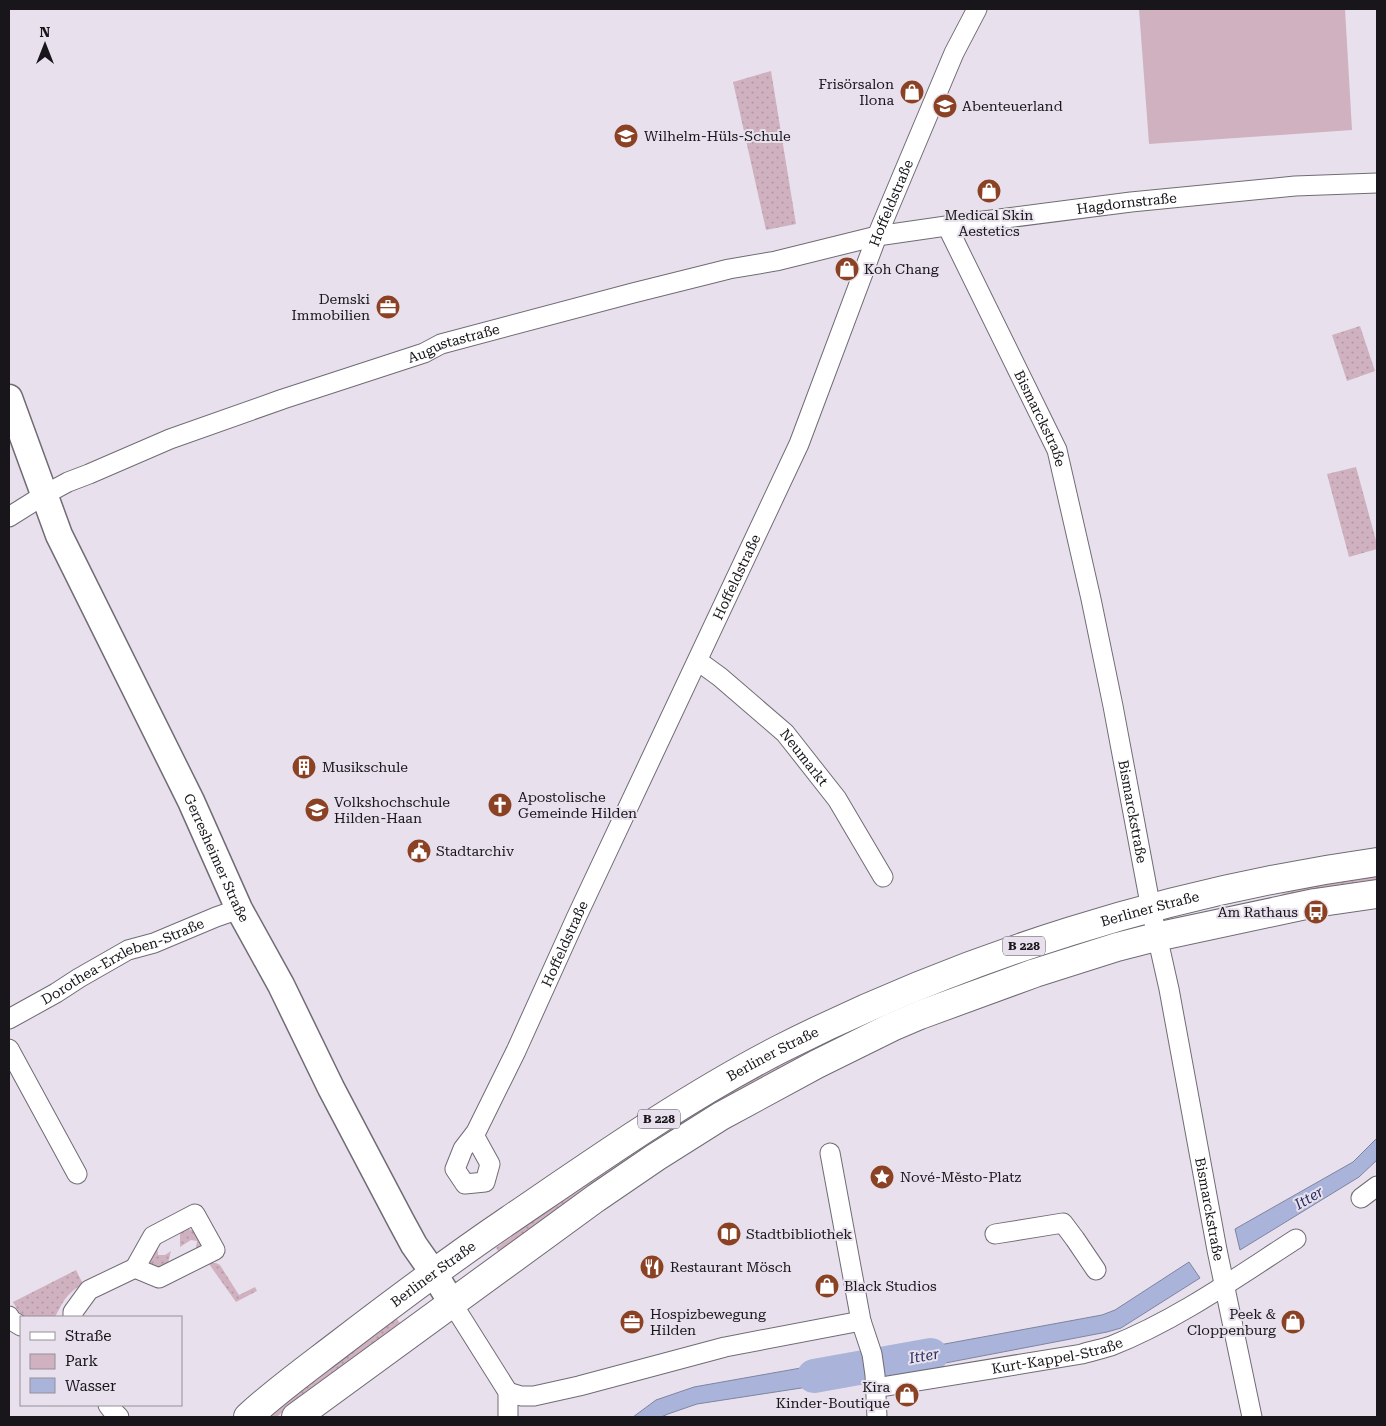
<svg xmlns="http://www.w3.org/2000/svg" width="1386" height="1426" font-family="'Roboto Serif',serif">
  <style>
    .green { fill: url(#green-dots) }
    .pitch { fill: #d0b1c0 }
    .water { fill: #aab3da; stroke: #7e84a0 }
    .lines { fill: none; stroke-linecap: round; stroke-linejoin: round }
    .river { stroke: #aab3da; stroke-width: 34 }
    .street-casing { stroke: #706b75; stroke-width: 21 }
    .secondary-casing { stroke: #706b75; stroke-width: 29 }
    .primary-casing { stroke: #706b75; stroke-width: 30 }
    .street { stroke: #fff; stroke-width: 19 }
    .secondary { stroke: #fff; stroke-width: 26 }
    .primary { stroke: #fff; stroke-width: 28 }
    .labels { text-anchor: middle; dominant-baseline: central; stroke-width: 4; stroke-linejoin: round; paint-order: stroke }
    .shield { fill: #e8e1ed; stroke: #565359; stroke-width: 1 }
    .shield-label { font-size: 12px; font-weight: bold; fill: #18161a }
    .poi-label { font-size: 14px; fill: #18161a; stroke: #e8e1ed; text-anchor: start }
    .street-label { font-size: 14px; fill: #18161a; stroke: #e8e1ed }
    .water-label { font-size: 15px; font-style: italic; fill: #293061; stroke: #e8e1ed }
  </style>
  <defs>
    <pattern id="green-dots" width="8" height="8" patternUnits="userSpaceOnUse" patternTransform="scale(1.25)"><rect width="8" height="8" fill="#d0b1c0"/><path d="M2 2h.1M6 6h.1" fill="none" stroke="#b298a4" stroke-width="1.8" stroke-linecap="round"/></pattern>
  </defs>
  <rect width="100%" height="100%" fill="#e8e1ed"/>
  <path class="green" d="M 771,71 L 796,224 L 766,230 L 733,82 Z
    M 1360,326 L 1375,371 L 1347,381 L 1332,335 Z
    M 1356,467 L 1377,544 L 1377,549 L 1349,557 L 1327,474 Z
    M 1377,871 L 1377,885 L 1276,900 L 1282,894 L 1313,884 Z
    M 1117,924 L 1121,932 L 950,997 L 501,1255 L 496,1248 L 568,1195 L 726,1090 L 860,1019 Z
    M 186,1228 C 202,1233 206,1243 195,1255 L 197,1241 L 191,1240 L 180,1247 L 180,1231 Z
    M 157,1242 L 158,1255 L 165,1255 L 171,1251 L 166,1271 L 147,1268 Z
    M 212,1263 L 216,1263 L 220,1265 L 239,1295 L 255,1287 L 257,1291 L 236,1302 L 209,1264 Z
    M 76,1270 L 83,1284 C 65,1295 65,1299 55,1317 L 24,1317 L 20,1314 L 13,1302 Z
    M 393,1314 L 400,1323 L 297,1398 L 277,1417 L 265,1417 Z"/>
  <path class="pitch" d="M 1139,9 L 1345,9 L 1352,130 L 1149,144 Z"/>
  <path class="water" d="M 1377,1138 L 1377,1160 L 1359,1177 L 1240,1250 L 1235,1229 L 1353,1162 Z
    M 1189,1262 L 1200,1278 L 1121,1328 L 1107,1332 L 888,1374 L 885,1355 L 1102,1315 L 1115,1310 Z
    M 857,1358 L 860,1379 L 697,1404 L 668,1414 L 661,1417 L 633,1417 L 656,1400 L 694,1387 Z"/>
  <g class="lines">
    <path class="river" d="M 814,1376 L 931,1355"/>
    <defs>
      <g id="street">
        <path id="s1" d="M 947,226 L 1057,450 L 1091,599 L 1113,706 L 1151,909 L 1169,989 L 1217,1250 L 1252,1417"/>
        <path id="s2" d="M 9,517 L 44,495 L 68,482 L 89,474 L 170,439 L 283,399 L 424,353 L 441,344 L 633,293 L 729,269 L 776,261 L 877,236 L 960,224 L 1131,202 L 1295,186 L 1377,183"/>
        <path id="s3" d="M 698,661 L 720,677 L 785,733 L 837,799 L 883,877"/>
        <path id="s4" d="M 9,1019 L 56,993 L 79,978 L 128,950 L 154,943 L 216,917 L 239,909"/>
        <path d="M 9,1049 L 77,1174"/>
        <path id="s5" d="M 474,1135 L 490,1164 L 485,1182 L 465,1184 L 455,1169 L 463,1149 L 476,1132 L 516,1051 L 577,916 L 799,444 L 877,236 L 954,53 L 977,9"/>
        <path d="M 830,1153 L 861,1321 L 872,1354 L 875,1375 L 877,1417"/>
        <path d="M 1361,1198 L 1377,1186"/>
        <path d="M 995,1234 L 1063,1223 L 1075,1239 L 1096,1270"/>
        <path d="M 452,1303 L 508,1392 L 508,1417"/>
        <path d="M 9,1316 L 11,1320 L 21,1326"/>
        <path d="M 73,1317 L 73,1312 L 89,1290 L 135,1268 L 153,1236 L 195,1214 L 215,1250 L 159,1278 L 135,1268"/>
        <path id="s6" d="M 875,1388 L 1082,1354 C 1091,1351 1102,1349 1111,1346 C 1177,1320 1237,1277 1296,1239"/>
        <path d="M 508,1392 L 521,1396 L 534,1396 L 579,1386 L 725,1347 L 861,1321"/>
        <path d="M 108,1405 L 111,1409 L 119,1417"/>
      </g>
      <g id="secondary">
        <path id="s7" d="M 9,398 L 59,535 L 191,801 L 239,909 L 281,985 L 331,1088 L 401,1221 L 414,1245 L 433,1272 L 452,1303"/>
      </g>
      <g id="primary">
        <path id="s8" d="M 248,1417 C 276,1391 308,1368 338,1345 C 394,1302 450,1260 509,1220 C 597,1160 685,1098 780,1049 C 966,955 1171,891 1377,862"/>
        <path d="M 296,1417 L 596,1198 L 656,1157 L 721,1116 L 817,1064 L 892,1027 L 920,1015 L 1035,973 L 1117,947 L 1156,937 L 1315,903 L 1377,894"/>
      </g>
    </defs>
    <use href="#street" class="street-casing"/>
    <use href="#secondary" class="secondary-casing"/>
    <use href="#primary" class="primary-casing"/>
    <use href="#street" class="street"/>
    <use href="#secondary" class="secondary"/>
    <use href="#primary" class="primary"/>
  </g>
  <defs>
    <symbol id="shop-disc" viewBox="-11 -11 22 22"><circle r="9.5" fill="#8b4224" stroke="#e8e1ed"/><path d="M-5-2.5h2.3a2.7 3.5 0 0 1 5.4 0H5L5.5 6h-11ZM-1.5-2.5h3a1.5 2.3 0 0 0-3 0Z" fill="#fff"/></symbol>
    <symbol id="school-disc" viewBox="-11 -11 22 22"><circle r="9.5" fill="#8b4224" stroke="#e8e1ed"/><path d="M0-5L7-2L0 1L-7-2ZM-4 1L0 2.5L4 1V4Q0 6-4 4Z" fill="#fff"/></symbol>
    <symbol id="office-disc" viewBox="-11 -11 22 22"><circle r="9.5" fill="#8b4224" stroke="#e8e1ed"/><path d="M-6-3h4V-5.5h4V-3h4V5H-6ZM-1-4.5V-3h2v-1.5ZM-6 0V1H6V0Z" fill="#fff"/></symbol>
    <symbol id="building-disc" viewBox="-11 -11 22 22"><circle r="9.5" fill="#8b4224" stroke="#e8e1ed"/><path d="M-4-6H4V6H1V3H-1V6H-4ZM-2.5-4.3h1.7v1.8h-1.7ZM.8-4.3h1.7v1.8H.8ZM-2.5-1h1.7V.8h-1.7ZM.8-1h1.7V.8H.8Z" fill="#fff"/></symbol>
    <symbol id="church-disc" viewBox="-11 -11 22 22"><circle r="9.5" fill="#8b4224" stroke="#e8e1ed"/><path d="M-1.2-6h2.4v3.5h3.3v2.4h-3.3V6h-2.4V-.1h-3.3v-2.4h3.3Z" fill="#fff"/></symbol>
    <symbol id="university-disc" viewBox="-11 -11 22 22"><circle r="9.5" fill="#8b4224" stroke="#e8e1ed"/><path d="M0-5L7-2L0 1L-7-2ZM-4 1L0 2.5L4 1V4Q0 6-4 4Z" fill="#fff"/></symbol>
    <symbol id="civic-disc" viewBox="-11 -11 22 22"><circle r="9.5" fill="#8b4224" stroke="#e8e1ed"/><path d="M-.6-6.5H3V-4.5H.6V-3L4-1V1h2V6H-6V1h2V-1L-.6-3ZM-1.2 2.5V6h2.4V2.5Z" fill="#fff"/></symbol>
    <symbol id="bus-disc" viewBox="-11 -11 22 22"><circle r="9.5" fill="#8b4224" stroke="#e8e1ed"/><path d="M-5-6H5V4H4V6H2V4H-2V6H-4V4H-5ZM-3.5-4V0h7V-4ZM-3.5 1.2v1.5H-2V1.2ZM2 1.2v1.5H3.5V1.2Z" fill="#fff"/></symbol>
    <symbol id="sight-disc" viewBox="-11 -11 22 22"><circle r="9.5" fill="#8b4224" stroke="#e8e1ed"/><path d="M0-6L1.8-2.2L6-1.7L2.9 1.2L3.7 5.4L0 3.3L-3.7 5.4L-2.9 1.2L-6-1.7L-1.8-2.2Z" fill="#fff"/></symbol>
    <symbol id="library-disc" viewBox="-11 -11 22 22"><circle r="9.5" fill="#8b4224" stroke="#e8e1ed"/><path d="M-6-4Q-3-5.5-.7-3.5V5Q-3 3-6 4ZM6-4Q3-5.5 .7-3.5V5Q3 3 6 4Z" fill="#fff"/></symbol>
    <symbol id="restaurant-disc" viewBox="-11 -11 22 22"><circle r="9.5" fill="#8b4224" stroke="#e8e1ed"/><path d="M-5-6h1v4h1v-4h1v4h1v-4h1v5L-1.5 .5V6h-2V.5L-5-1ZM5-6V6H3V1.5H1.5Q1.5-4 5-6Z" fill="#fff"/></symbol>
  </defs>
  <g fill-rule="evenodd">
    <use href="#shop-disc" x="898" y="78" width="28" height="28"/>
    <use href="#school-disc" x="931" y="92" width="28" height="28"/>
    <use href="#school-disc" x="612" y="122" width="28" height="28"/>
    <use href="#shop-disc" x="975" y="177" width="28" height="28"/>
    <use href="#shop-disc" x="833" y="255" width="28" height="28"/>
    <use href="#office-disc" x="374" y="293" width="28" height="28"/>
    <use href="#building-disc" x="290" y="753" width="28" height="28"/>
    <use href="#church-disc" x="486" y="791" width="28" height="28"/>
    <use href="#university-disc" x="303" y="796" width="28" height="28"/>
    <use href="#civic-disc" x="405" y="837" width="28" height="28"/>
    <use href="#bus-disc" x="1302" y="898" width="28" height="28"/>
    <use href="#sight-disc" x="868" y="1163" width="28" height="28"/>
    <use href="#library-disc" x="715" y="1220" width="28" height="28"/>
    <use href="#restaurant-disc" x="638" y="1253" width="28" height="28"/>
    <use href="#shop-disc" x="813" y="1272" width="28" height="28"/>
    <use href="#office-disc" x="618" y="1308" width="28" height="28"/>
    <use href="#shop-disc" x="1279" y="1308" width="28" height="28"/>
    <use href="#shop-disc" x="893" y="1381" width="28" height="28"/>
  </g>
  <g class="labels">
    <g class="shield">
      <rect x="1003" y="936.5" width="42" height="19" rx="4"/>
      <rect x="638" y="1109.5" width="42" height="19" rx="4"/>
    </g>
    <g class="shield-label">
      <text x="1024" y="946">B 228</text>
      <text x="659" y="1119">B 228</text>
    </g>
    <g class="poi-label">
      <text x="894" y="84" text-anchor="end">Frisörsalon<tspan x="894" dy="16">Ilona</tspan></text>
      <text x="962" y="106">Abenteuerland</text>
      <text x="644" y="136">Wilhelm-Hüls-Schule</text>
      <text x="989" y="215" text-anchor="middle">Medical Skin<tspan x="989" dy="16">Aestetics</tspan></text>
      <text x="864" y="269">Koh Chang</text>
      <text x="370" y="299" text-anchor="end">Demski<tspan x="370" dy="16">Immobilien</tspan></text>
      <text x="322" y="767">Musikschule</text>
      <text x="518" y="797">Apostolische<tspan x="518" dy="16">Gemeinde Hilden</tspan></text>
      <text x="334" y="802">Volkshochschule<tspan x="334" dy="16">Hilden-Haan</tspan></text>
      <text x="436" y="851">Stadtarchiv</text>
      <text x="1298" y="912" text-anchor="end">Am Rathaus</text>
      <text x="900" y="1177">Nové-Město-Platz</text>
      <text x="746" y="1234">Stadtbibliothek</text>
      <text x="670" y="1267">Restaurant Mösch</text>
      <text x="844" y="1286">Black Studios</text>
      <text x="650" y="1314">Hospizbewegung<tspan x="650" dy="16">Hilden</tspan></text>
      <text x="1276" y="1314" text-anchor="end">Peek &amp;<tspan x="1276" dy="16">Cloppenburg</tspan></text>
      <text x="890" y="1387" text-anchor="end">Kira<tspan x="890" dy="16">Kinder-Boutique</tspan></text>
    </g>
    <g class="street-label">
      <text stroke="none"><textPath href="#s5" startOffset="1151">Hoffeldstraße</textPath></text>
      <text stroke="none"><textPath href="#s2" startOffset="1168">Hagdornstraße</textPath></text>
      <text stroke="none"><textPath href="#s2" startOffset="479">Augustastraße</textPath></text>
      <text stroke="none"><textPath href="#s1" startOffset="214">Bismarckstraße</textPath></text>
      <text stroke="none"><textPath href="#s5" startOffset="746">Hoffeldstraße</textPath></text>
      <text stroke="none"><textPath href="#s3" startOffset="144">Neumarkt</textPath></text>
      <text stroke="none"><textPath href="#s1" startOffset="619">Bismarckstraße</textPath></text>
      <text stroke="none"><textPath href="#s7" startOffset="505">Gerresheimer Straße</textPath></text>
      <text stroke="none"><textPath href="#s8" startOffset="1044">Berliner Straße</textPath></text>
      <text stroke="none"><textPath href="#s5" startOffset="341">Hoffeldstraße</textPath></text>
      <text stroke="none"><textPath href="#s4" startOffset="128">Dorothea-Erxleben-Straße</textPath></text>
      <text stroke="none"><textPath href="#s8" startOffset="639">Berliner Straße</textPath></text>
      <text stroke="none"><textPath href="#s1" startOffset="1024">Bismarckstraße</textPath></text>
      <text stroke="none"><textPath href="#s8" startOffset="234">Berliner Straße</textPath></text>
      <text stroke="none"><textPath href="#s6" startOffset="185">Kurt-Kappel-Straße</textPath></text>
    </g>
    <g class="water-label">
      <text transform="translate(1309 1198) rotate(-31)">Itter</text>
      <text transform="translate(924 1356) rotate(-10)">Itter</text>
    </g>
  </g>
  <rect width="1386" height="1426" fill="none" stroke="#18161a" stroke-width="20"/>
  <rect x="20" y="1316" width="162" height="90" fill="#e8e1ed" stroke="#959099"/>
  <rect x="30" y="1332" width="25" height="8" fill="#ffffff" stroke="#959099"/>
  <text x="65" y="1341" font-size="15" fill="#18161a">Straße</text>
  <rect x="30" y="1354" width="25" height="15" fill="#d0b1c0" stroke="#959099"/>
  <text x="65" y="1366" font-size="15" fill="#18161a">Park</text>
  <rect x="30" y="1378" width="25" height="15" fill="#aab3da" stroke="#959099"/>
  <text x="65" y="1391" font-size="15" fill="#18161a">Wasser</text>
  <g transform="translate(45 45)" stroke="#e8e1ed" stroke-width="4" paint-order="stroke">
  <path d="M0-4L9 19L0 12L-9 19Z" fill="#18161a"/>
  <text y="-8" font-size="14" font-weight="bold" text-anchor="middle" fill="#18161a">N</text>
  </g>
</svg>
